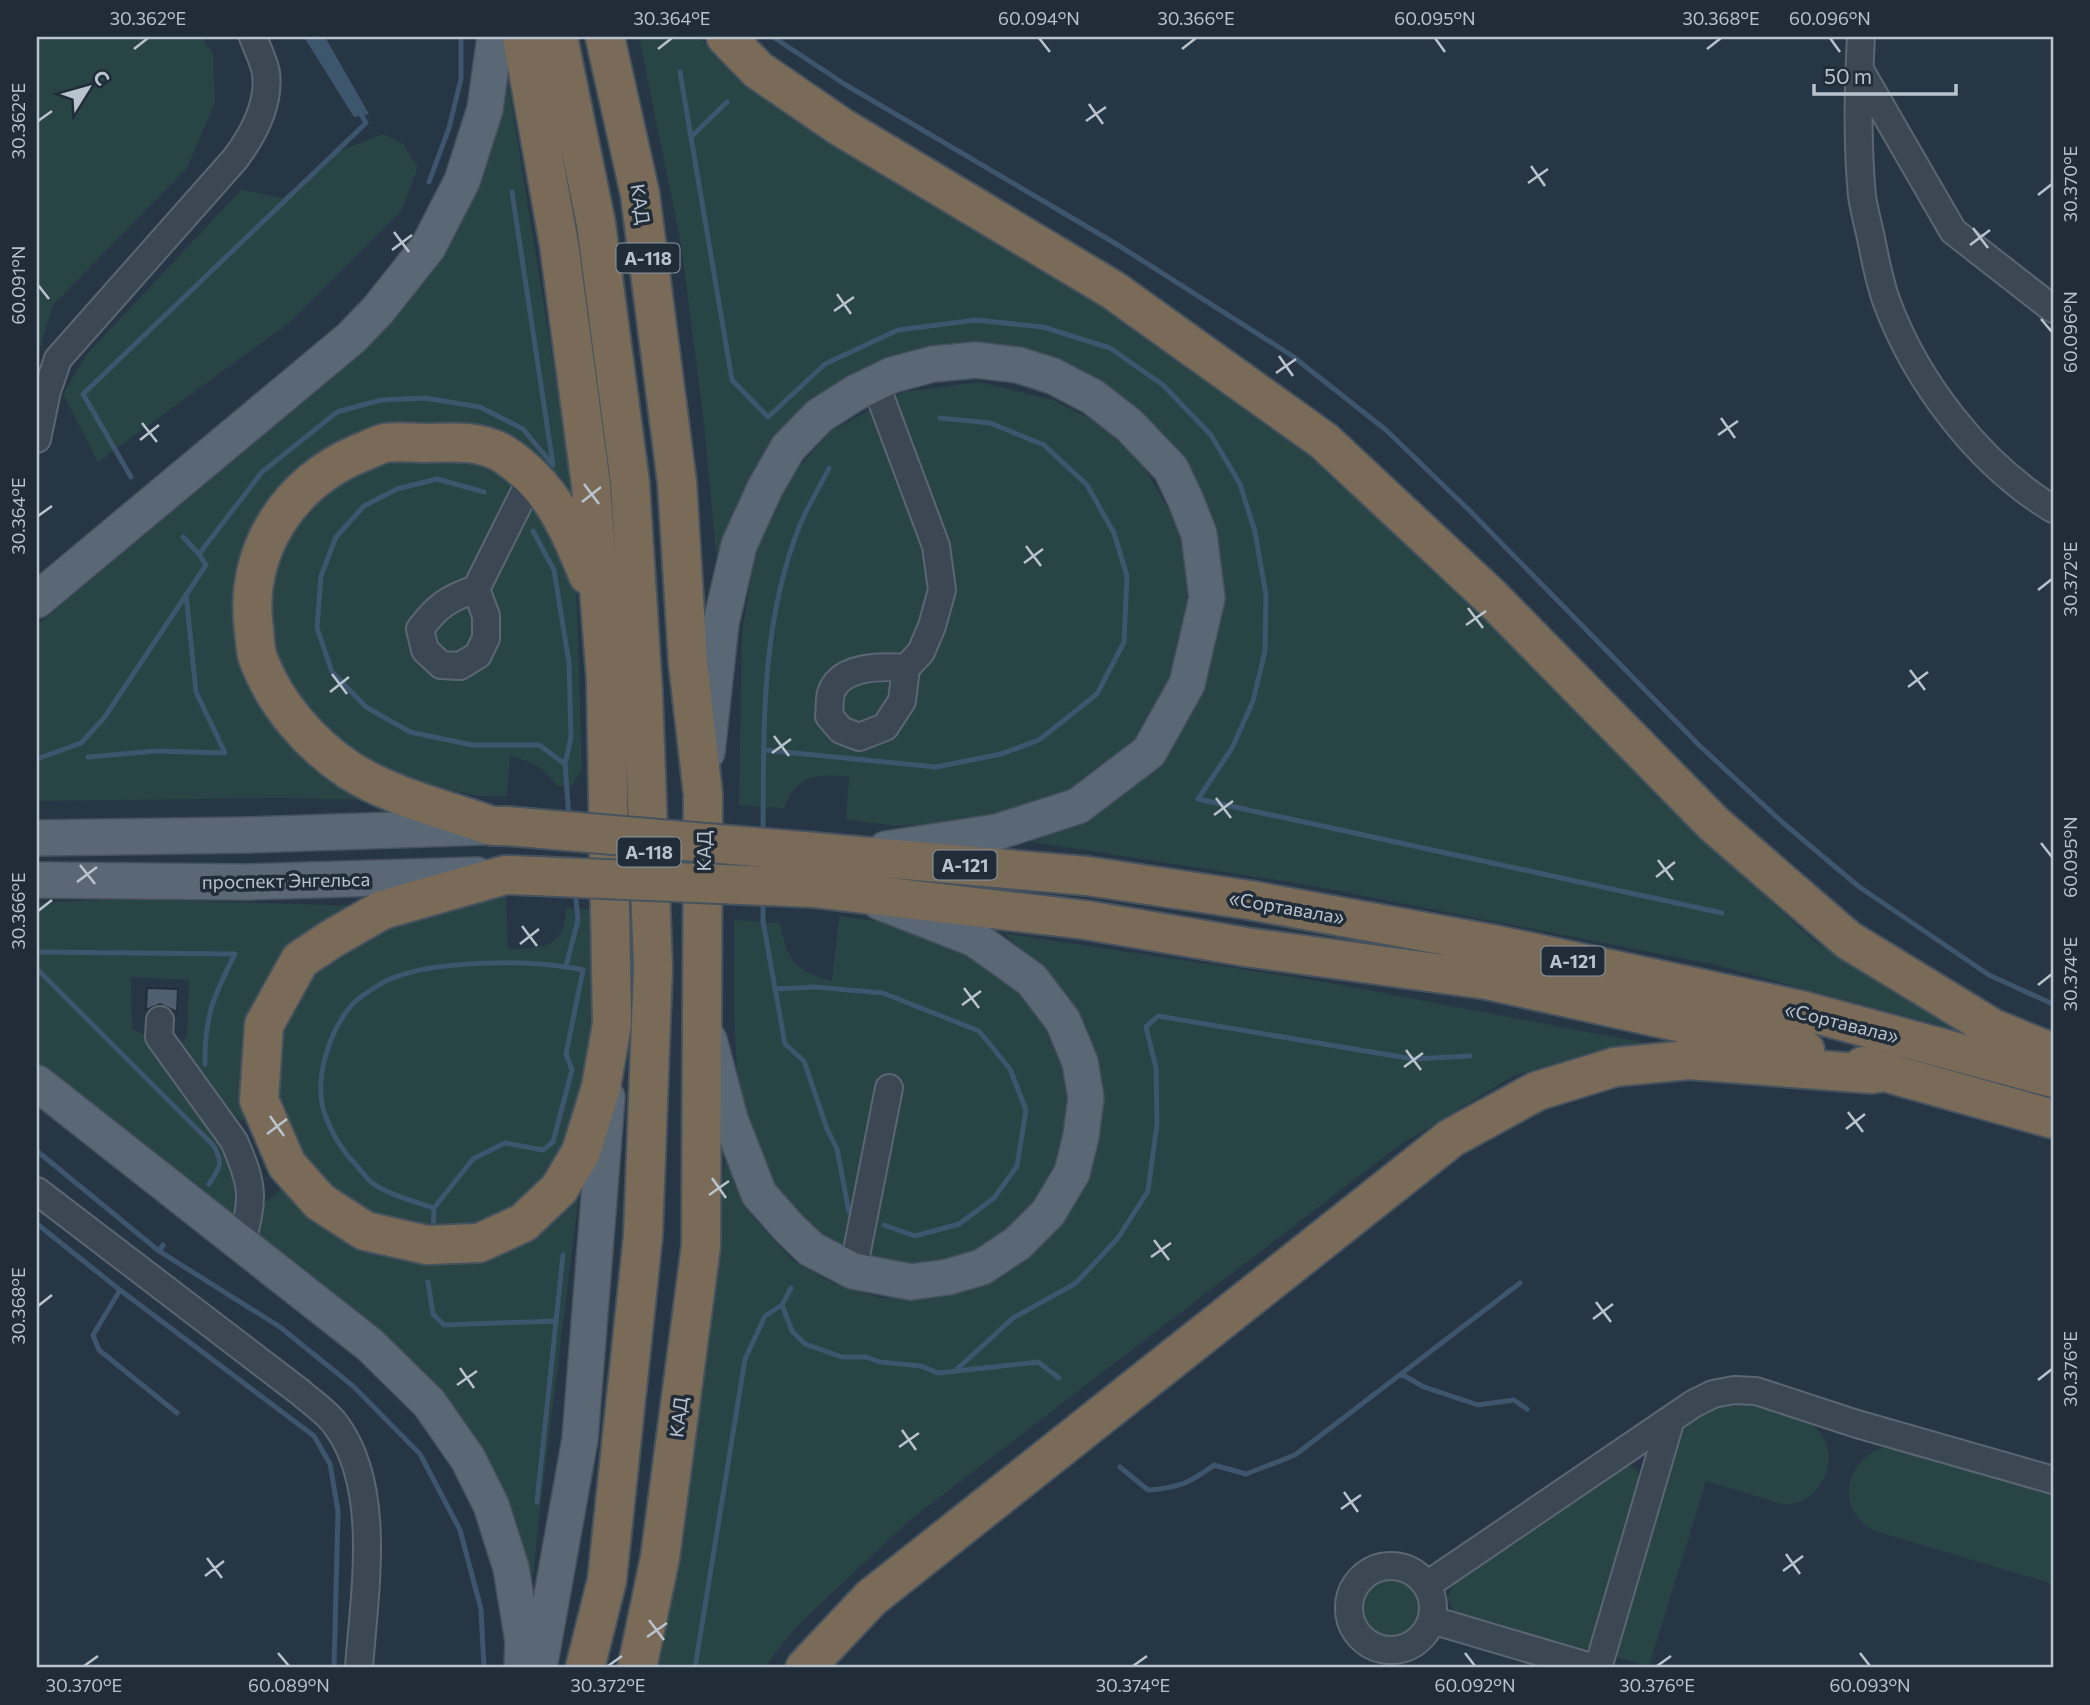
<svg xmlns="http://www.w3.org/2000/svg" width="2090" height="1705" font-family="Commissioner,sans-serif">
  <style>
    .green { fill: #294445 }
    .water { fill: #3d556d }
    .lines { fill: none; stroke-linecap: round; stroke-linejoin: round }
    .stream { stroke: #3d556d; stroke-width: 5 }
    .building { fill: #505f6f; stroke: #222f3b; stroke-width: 2 }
    .minor-casing { stroke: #5a6671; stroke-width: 30 }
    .major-casing { stroke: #45515d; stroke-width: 38 }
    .highway-casing { stroke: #46535e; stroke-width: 42 }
    .minor { stroke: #3b4854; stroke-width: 26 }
    .major { stroke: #5a6774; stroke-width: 35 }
    .highway { stroke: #7a6a58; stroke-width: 38 }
    .highway-bridge-casing { stroke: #46535e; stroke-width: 42; stroke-linecap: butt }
    .highway-bridge { stroke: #7a6a58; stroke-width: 38 }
    .ticks { fill: none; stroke: #b9c3cd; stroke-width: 2.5 }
    .labels { text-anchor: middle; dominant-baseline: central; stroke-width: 7; stroke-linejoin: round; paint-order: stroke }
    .shield { fill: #202d39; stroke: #8b96a1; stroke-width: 2 }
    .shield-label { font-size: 18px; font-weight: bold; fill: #b9c3cd }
    .street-label { font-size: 19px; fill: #b9c3cd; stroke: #202d39 }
    .neatline { fill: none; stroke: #b9c3cd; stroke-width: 2.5 }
    .ticks-label { font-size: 18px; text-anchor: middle; fill: #b9c3cd }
  </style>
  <rect width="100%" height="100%" fill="#273644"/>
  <path class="green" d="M 37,37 L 201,37 L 213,54 L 215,102 L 187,168 L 53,305 L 37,357 Z
    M 639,37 L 698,37 L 804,126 L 1090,296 L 1296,441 L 1458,587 L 1696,832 L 1815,942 L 1962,1031 L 1716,965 L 1314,886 L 1014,839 L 1084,818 L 1207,664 L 1178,457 L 1022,355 L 799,415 L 748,480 L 716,554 L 704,424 L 681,244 Z
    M 508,81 L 575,500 L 518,448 L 463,427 L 414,421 L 337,445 L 297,470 L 240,644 L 371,800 L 281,798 L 37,801 L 37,625 L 362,353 L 425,281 L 475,186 L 502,112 Z
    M 383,134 L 403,144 L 418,167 L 402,210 L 289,323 L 98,462 L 63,394 L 86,355 L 241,190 L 283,198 L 332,154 Z
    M 979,382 L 1053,400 L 1100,424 L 1144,467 L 1178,526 L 1188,584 L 1185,639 L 1168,691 L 1142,739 L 1098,780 L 1050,804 L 979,822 L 897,826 L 846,820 L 849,776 C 817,775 796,774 784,808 L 739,805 L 742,632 L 757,544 L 782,486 L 830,432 L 903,392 Z
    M 409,456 L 461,458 L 505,476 L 536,504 L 576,577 L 582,770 L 571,787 L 557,786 C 542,766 533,762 510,756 L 507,796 L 479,796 L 398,778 L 338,741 L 302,705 L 277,666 L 266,610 L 276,562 L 300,515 L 338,476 Z
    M 506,896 L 508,949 C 542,948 565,949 566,908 L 596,910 L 594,1031 L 584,1106 L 563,1165 L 530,1203 L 450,1235 L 391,1224 L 346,1203 L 300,1154 L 279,1097 L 281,1036 L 320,966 L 428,904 Z
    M 125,899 L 360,906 L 299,943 L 247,1013 L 244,1121 L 222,1111 L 177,1048 L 187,1036 L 189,980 L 131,977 L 132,1029 L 145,1035 L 230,1145 L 239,1175 L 236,1219 L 37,1068 L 37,903 Z
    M 839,916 L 907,926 L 971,950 L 1010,980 L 1042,1015 L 1071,1074 L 1072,1137 L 1053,1185 L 1014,1233 L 958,1263 L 902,1272 L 835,1247 L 796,1215 L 767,1175 L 738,1091 L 734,1017 L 734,920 L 780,923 C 787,959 795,972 832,981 Z
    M 1003,933 L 1326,982 L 1656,1045 L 1596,1051 L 1513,1076 L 1397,1147 L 910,1520 L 797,1626 L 764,1668 L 656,1668 L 698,1421 L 725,1160 L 753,1217 L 792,1260 L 832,1283 L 880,1298 L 935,1297 L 989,1282 L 1022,1262 L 1058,1229 L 1080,1194 L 1094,1149 L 1102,1101 L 1088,1030 L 1056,981 Z
    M 580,1186 L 538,1526 L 533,1579 L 518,1532 L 475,1445 L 374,1330 L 257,1232 L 264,1203 L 284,1187 L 348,1242 L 403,1261 L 467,1263 L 531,1235 Z
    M 1734,1404 C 1757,1404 1803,1414 1819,1431 C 1843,1458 1820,1507 1783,1504 C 1777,1503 1769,1500 1763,1498 C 1744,1492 1725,1487 1706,1481 L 1649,1666 L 1616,1657 L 1678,1438 C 1691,1417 1709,1405 1734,1404 Z
    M 1885,1447 L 1897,1447 L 2053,1492 L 2053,1584 L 1878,1532 C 1874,1530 1867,1527 1864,1524 C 1834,1498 1852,1456 1885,1447 Z
    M 1626,1464 C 1636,1466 1638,1472 1641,1481 L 1595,1640 L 1590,1647 L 1580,1651 L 1455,1613 L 1447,1599 L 1454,1584 L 1460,1576 Z
    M1363 1608a30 30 0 1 1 60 0a30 30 0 1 1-60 0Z"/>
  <path class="water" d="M 304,37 L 325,37 L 369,114 L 354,117 Z"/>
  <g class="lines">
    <path class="stream" d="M 773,37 L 846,85 L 1118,245 L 1291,355 L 1386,430 L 1469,510 L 1700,746 L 1782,822 L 1858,886 L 1989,975 L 2053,1004
      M 680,72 L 732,380 L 768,417 L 825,364 L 898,330 L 976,320 L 1043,327 L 1110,348 L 1163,385 L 1211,435 L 1240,484 L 1255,532 L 1266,595 L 1265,651 L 1253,701 L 1232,748 L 1198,799 L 1722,913
      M 691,137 L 727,102
      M 429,182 L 449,128 L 461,79 L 461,37
      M 131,477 L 83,394 L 366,123 L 359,111
      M 484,492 L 437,479 L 397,489 L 364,506 L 336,537 L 321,576 L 317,628 L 332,672 L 366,707 L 410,732 L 472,745 L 539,745 L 565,764
      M 533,531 L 554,570 L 569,663 L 571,737 L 565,764 L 569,818
      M 183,537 L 199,554
      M 764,750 L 936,767 L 1001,754 L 1039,740 L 1097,694 L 1124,642 L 1127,576 L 1114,533 L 1087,485 L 1044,445 L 990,423 L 940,418
      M 88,757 L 156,751 L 225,753 L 196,692 L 186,594
      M 37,759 L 81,743 L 104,718 L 206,565 L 199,554 L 262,472 L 337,412 L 381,400 L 425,398 L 480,407 L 523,429 L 553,465 L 512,192
      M 763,835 C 764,730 760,624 800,525 C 808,505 820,487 829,468
      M 763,901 L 763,921 L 785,1044 L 804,1061 L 827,1129 L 837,1149 L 849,1212
      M 37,952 L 235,954 C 214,995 204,1017 205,1064
      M 566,966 L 578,920 L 575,890
      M 37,969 L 213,1145 C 224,1163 220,1168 209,1184
      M 775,989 L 815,987 L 883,993 L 979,1031 L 1010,1069 L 1026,1110 L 1017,1166 L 994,1198 L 959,1224 L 915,1236 L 884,1225
      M 37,1151 L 159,1251
      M 37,1224 L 120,1290 L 314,1436 L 330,1464 L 338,1511 L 334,1668
      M 433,1230 L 434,1208 C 414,1201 388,1195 371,1182 C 366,1177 361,1171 357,1166 C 342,1151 331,1132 324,1112 C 314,1079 329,1033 350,1007 C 357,998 374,988 384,982 C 427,959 537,959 583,970 L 566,1054 L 572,1070 L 553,1142 L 543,1150 L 505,1143 L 473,1159 L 434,1208
      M 163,1245 L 159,1251 L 280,1327 L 353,1386 L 420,1454 L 460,1530 L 481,1609 L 484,1668
      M 428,1282 L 433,1314 L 444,1325 L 555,1321
      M 791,1288 L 782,1305 L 792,1331 L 805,1344 L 842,1357 L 866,1357 L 880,1362 L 921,1366 L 938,1373 L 1038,1362 L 1059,1378
      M 120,1290 L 93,1335 L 99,1350 L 177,1413
      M 955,1371 L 1013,1318 L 1076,1283 L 1118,1238 L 1148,1191 L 1157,1124 L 1156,1068 L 1146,1027 L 1158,1016 L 1413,1059 L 1470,1056
      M 1401,1374 L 1424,1387 L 1478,1405 L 1514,1400 L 1527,1409
      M 1120,1467 L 1148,1490 C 1178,1488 1190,1483 1214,1465 L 1246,1474 L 1295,1455 L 1520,1283
      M 537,1502 L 563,1255
      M 695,1668 L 745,1359 L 765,1316 L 782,1305"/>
  </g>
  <path class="building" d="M 147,988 L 178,989 L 177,1012 L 160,1004 L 146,1010 Z"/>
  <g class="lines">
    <defs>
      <path id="minor" d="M 1861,37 C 1858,90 1857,144 1862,196 C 1864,210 1868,224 1871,238 C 1875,259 1879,280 1886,300 C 1916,382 1979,464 2053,509
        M 1860,70 L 1953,231 L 2053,309
        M 875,383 L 936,546 L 942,590 L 932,626 L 921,652 L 906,668 L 902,701 L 885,727 L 859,737 L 841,730 L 829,716 C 830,709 829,700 831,693 C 840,665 883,666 906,668
        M 37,439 L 47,391 L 58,359 L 235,159 C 253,135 270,105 266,73 C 264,61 257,48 253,37
        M 476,589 L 486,616 L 486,638 L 478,655 L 460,666 L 441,665 L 425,650 L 420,629 C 437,606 449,598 476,589 L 532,477
        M 160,1020 L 159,1037 L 234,1141 C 254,1187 254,1197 241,1245
        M 37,1191 L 300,1392 C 311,1402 327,1412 336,1425 C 383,1488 364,1595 359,1668
        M 853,1271 L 889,1088
        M1349 1608a42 42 0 1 1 84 0a42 42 0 1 1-84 0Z
        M 1427,1585 L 1693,1404 L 1713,1394 L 1734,1390 L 1756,1391 L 1857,1424 L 2053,1480
        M 1432,1620 L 1594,1668
        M 1598,1668 L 1671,1419"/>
      <path id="major" d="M 37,600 L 351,338 L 378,310 L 428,247 L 462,181 L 485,109 L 495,37
        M 707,752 L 721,623 L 739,545 L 765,488 L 788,448 L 819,416 L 855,393 L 892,375 L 933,364 L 976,360 L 1018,365 L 1053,376 L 1093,397 L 1129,425 L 1171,469 L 1186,501 L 1199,534 L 1207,598 L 1187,684 L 1149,752 L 1078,806 L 997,832 L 886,849
        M 37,838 L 248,835 L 485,827
        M 37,880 L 248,882 L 477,875
        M 709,1040 L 730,1119 L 759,1194 L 790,1229 L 811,1249 L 853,1271 L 911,1282 L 948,1277 L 982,1267 L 1018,1243 L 1048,1213 L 1072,1173 L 1081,1136 L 1086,1098 L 1080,1062 L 1063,1021 L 1032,980 L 975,939 L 880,902
        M 37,1083 L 370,1345 L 429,1403 L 468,1459 L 491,1505 L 511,1568 L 523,1641 L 522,1668
        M 539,1668 L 580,1439 L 607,1097"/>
      <path id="highway" d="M 522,37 L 559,244 L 591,485 L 606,680 L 612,1024 L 601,1087 L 581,1152 L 559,1189 L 523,1223 L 479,1243 L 427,1245 L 365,1231 L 320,1202 L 287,1165 L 259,1100 L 264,1025 L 300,960 L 333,938 L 382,910 L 505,875 L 535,876
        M 558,37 L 596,224 L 630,483 L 643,692 L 653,968 L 643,1236 L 607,1580 L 585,1668
        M 605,37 L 640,194 L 677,482 L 688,663 L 703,794 L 701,1246 L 660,1558 L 637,1668
        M 726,37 L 758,70 L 841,127 L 1113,290 L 1324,441 L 1491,597 L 1714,824 L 1848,940 L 1992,1028 L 2053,1053
        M 506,826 L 492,826 C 445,809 391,797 349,770 C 310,744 276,705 259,661 C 255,652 255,640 254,630 C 243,552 289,482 360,453 C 368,450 377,445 385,443 C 398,441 414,443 427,443 C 452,442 482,440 505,455 C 551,486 568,525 588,575
        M 814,852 L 1087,876 L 1249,900 L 1497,945 L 1801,1010 L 2053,1078
        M 813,888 L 1086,920 L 1246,947 L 1487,980 L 1805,1050
        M 1863,1066 L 2053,1119
        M 805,1668 L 871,1598 L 1451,1138 L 1537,1091 L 1615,1067 L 1688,1060 L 1872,1074 L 1886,1072"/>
    </defs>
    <use href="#minor" class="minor-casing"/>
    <use href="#major" class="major-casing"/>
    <use href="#highway" class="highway-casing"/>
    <use href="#minor" class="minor"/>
    <use href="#major" class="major"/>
    <use href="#highway" class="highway"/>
    <defs>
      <path id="highway-bridge" d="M 506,826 L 814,852
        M 535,876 L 813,888"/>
    </defs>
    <use href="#highway-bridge" class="highway-bridge-casing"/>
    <use href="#highway-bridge" class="highway-bridge"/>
  </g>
  <path class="ticks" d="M 1039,38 L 1050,52M 1435,38 L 1445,52M 1830,38 L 1840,52M 134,49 L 148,38M 658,49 L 672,38M 1182,49 L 1196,38M 1707,49 L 1721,38M 1089,104 L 1103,124M 38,121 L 52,111M 1086,121 L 1106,107M 1531,166 L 1545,186M 1528,183 L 1548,169M 2038,195 L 2052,184M 1973,228 L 1988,248M 394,232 L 409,252M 1970,245 L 1990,230M 392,250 L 412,235M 38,285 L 49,299M 837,294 L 851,314M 834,311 L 854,297M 2041,319 L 2052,332M 1279,356 L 1293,376M 1276,373 L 1296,359M 1721,418 L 1735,438M 142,423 L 157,442M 1718,435 L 1738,421M 140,440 L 159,425M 584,484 L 599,504M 582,502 L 601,487M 38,516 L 52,506M 1026,546 L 1041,566M 1024,563 L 1043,549M 2038,590 L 2052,579M 1468,608 L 1483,628M 1466,625 L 1486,611M 1910,670 L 1925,690M 332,674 L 347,694M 1908,687 L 1928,672M 330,692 L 349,677M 774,736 L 789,756M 772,753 L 791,739M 1216,798 L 1231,818M 1214,815 L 1233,801M 2041,843 L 2052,857M 1658,860 L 1673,880M 80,865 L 95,884M 1656,877 L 1675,862M 77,882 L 97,867M 38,911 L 52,900M 522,926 L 537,946M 520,944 L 539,929M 2038,985 L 2052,974M 964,988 L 979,1008M 962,1005 L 981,991M 1406,1050 L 1421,1070M 1404,1067 L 1423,1053M 1848,1112 L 1863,1132M 270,1116 L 284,1136M 1846,1129 L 1865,1114M 267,1134 L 287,1119M 712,1178 L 726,1198M 709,1195 L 729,1181M 1154,1240 L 1169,1260M 1151,1257 L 1171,1243M 1596,1302 L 1611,1322M 38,1306 L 52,1295M 1593,1319 L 1613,1304M 460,1368 L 474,1388M 2038,1380 L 2052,1369M 457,1385 L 477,1371M 902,1430 L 916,1450M 899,1447 L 919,1433M 1344,1492 L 1358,1512M 1341,1509 L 1361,1495M 1786,1554 L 1800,1574M 207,1558 L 222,1578M 1783,1571 L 1803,1556M 205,1576 L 224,1561M 649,1620 L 664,1640M 647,1637 L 667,1623M 278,1653 L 289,1666M 1465,1653 L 1475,1666M 1860,1653 L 1870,1666M 84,1666 L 98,1656M 608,1666 L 622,1656M 1133,1666 L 1147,1656M 1657,1666 L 1671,1656"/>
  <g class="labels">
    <g class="shield">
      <rect x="616.5" y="243.5" width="63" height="29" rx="5"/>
      <rect x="617.5" y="837.5" width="63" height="29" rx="5"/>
      <rect x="933.5" y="850.5" width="63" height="29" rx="5"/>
      <rect x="1541.5" y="946.5" width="63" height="29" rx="5"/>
    </g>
    <g class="shield-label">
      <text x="648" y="258">А-118</text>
      <text x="649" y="852">А-118</text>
      <text x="965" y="865">А-121</text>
      <text x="1573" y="961">А-121</text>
    </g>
    <g class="street-label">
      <text transform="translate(641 204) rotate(81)">КАД</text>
      <text transform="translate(703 851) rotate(-90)">КАД</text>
      <text transform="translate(286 880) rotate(-1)">проспект Энгельса</text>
      <text transform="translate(1287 907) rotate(10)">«Сортавала»</text>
      <text transform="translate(1842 1022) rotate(14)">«Сортавала»</text>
      <text transform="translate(678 1417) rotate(-83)">КАД</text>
    </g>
  </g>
  <rect width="2090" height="1705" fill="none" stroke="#202d39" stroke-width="77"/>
  <g transform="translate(88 88) rotate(53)" stroke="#202d39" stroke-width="5" paint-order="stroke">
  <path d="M0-5L12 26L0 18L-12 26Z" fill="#b9c3cd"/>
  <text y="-10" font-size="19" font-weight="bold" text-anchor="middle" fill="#b9c3cd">С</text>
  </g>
  <path d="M1814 84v10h142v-10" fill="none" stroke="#b9c3cd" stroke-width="3.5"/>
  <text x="1824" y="84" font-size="21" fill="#b9c3cd" stroke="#202d39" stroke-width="5" paint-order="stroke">50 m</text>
  <rect x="38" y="38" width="2014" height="1628" class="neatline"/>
  <g class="ticks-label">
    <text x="148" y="25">30.362°E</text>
    <text x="672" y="25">30.364°E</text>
    <text x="1039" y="25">60.094°N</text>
    <text x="1196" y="25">30.366°E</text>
    <text x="1435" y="25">60.095°N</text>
    <text x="1721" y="25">30.368°E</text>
    <text x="1830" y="25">60.096°N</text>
    <text transform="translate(19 121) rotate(-90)" y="6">30.362°E</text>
    <text transform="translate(2071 184) rotate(-90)" y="6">30.370°E</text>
    <text transform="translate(19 285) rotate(-90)" y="6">60.091°N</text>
    <text transform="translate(2071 332) rotate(-90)" y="6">60.096°N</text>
    <text transform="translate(19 516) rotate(-90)" y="6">30.364°E</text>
    <text transform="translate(2071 579) rotate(-90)" y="6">30.372°E</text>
    <text transform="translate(2071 857) rotate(-90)" y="6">60.095°N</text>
    <text transform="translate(19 911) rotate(-90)" y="6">30.366°E</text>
    <text transform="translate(2071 974) rotate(-90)" y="6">30.374°E</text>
    <text transform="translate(19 1306) rotate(-90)" y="6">30.368°E</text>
    <text transform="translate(2071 1369) rotate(-90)" y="6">30.376°E</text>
    <text x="84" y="1692">30.370°E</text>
    <text x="289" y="1692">60.089°N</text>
    <text x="608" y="1692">30.372°E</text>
    <text x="1133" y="1692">30.374°E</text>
    <text x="1475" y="1692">60.092°N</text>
    <text x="1657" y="1692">30.376°E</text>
    <text x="1870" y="1692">60.093°N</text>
  </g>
</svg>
